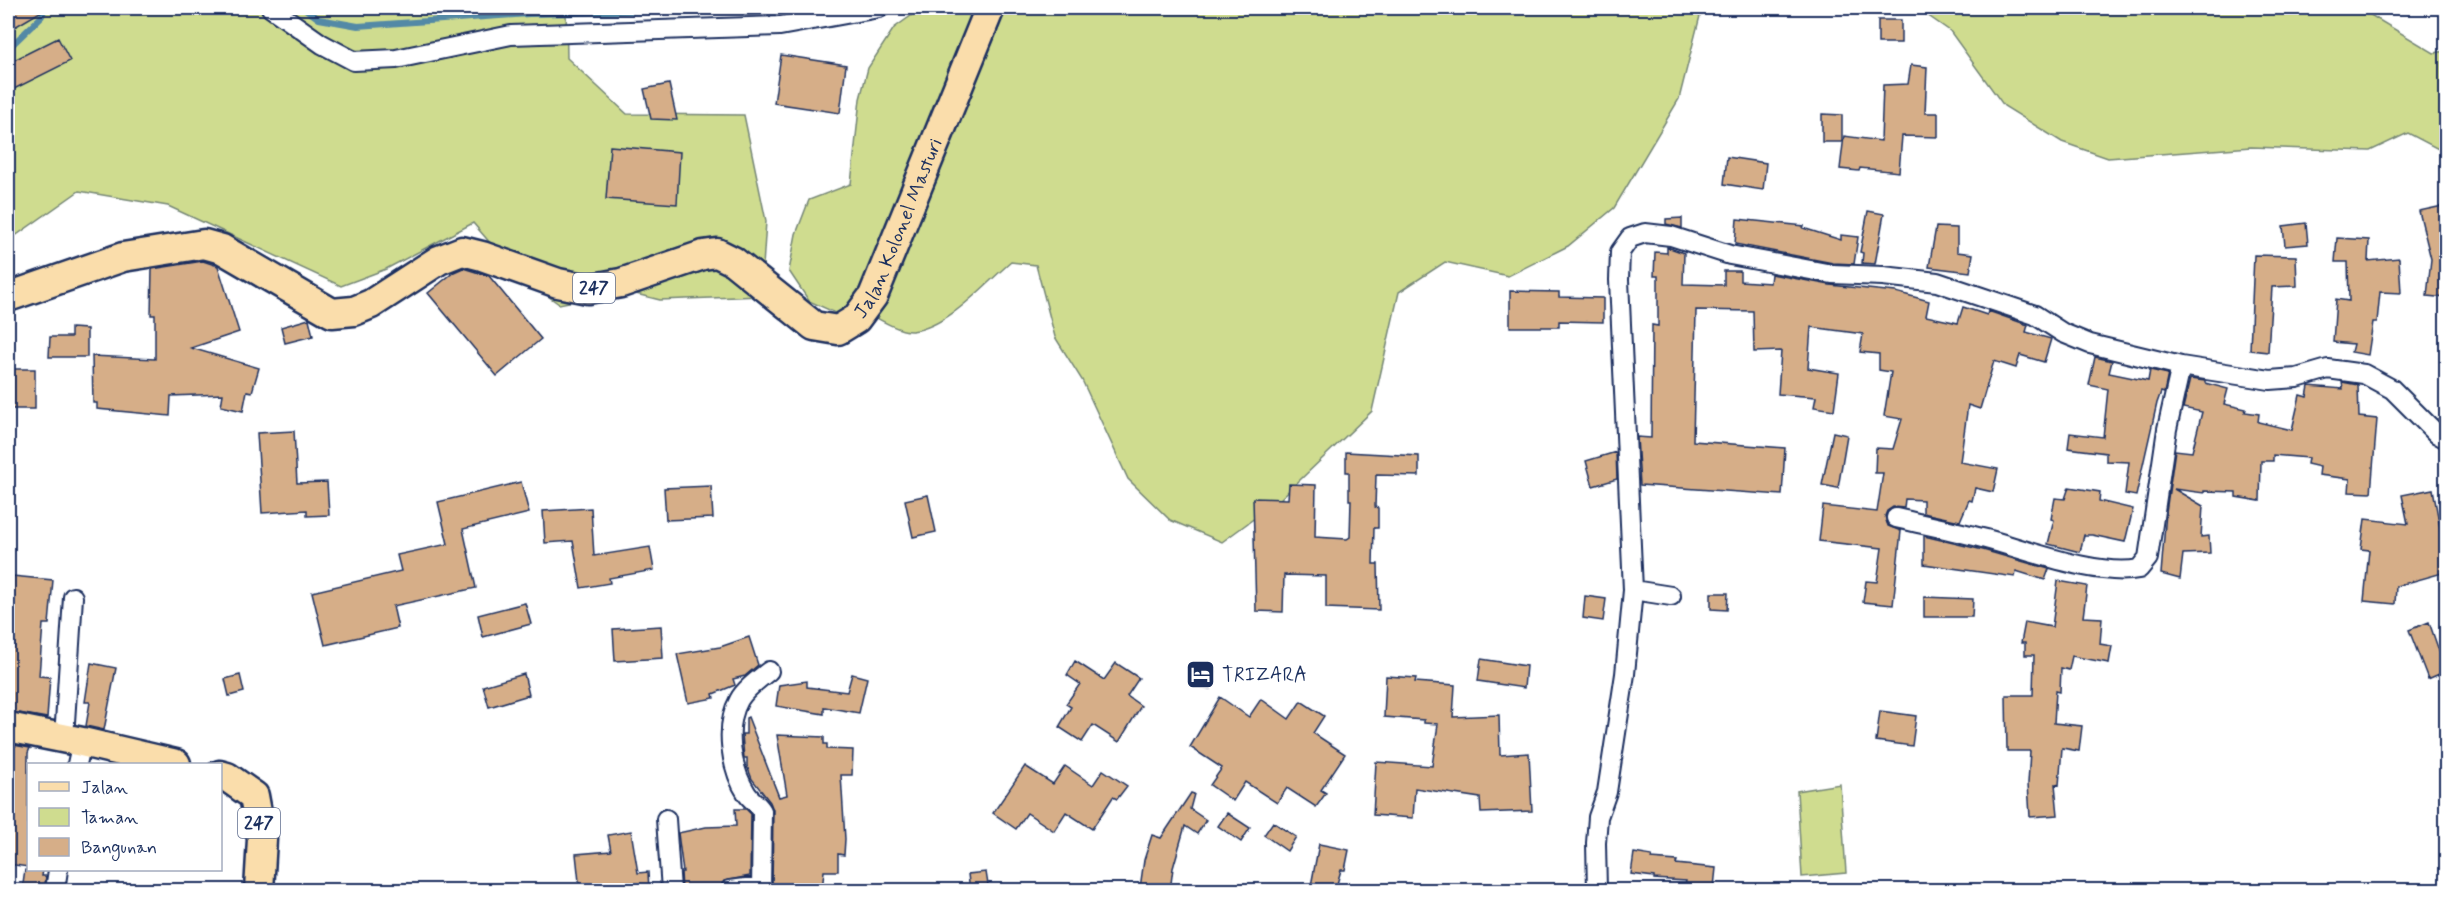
<svg xmlns="http://www.w3.org/2000/svg" width="2454" height="898" font-family="Mynerve,sans-serif">
  <style>
    .green { fill: #cfdc8f; stroke: #758676; stroke-width: 1.5 }
    .lines { fill: none; stroke-linecap: round; stroke-linejoin: round }
    .stream { stroke: #5389a6; stroke-width: 6 }
    .building { fill: #d6ae88; stroke: #1b2f5e; stroke-width: 1.5 }
    .street-casing { stroke: #1b2f5e; stroke-width: 22 }
    .primary-casing { stroke: #1b2f5e; stroke-width: 33 }
    .street { stroke: #fff; stroke-width: 18 }
    .primary { stroke: #faddab; stroke-width: 28 }
    .labels { text-anchor: middle; dominant-baseline: central; stroke-width: 4.5; stroke-linejoin: round; paint-order: stroke }
    .shield { fill: #fff; stroke: #5f6d8e; stroke-width: 1.5 }
    .shield-label { font-size: 18px; font-weight: bold; fill: #1b2f5e }
    .street-label { font-size: 20px; fill: #1b2f5e; stroke: #fff }
    .poi-label { font-size: 20px; fill: #1b2f5e; stroke: #fff; text-anchor: start }
  </style>
  <rect width="100%" height="100%" fill="#fff"/>
  <filter id="ink" filterUnits="userSpaceOnUse"><feTurbulence type="fractalNoise" baseFrequency=".0167" numOctaves="2"/><feDisplacementMap in="SourceGraphic" scale="12" xChannelSelector="R" yChannelSelector="G"/><feConvolveMatrix kernelMatrix="1 2 1 2 8 2 1 2 1" color-interpolation-filters="sRGB"/></filter>
  <g filter="url(#ink)">
    <path class="green" d="M 8,8 L 566,8 L 567,58 L 627,114 L 744,115 L 766,221 L 761,296 L 660,300 L 624,291 L 559,304 L 516,273 L 473,223 L 386,269 L 341,286 L 168,206 L 79,191 L 8,241 Z
      M 922,8 L 1702,8 L 1679,99 L 1614,208 L 1568,246 L 1508,276 L 1445,262 L 1399,292 L 1372,411 L 1278,501 L 1222,542 L 1170,520 L 1128,479 L 1082,380 L 1055,337 L 1036,265 L 1011,262 C 984,285 947,328 912,331 C 898,332 874,316 861,309 L 838,314 L 809,301 L 789,271 L 796,234 L 809,200 L 851,184 L 860,99 L 868,68 L 894,28 Z
      M 1917,8 L 2359,8 L 2434,53 L 2446,51 L 2446,153 L 2408,133 L 2370,151 L 2251,147 L 2108,158 L 2062,142 L 2004,106 L 1950,31 Z
      M 1840,784 L 1846,873 L 1802,877 L 1797,791 Z"/>
    <g class="lines">
      <path class="stream" d="M 304,8 L 319,19 L 358,26 L 529,14 L 647,11 L 668,8
        M 1273,8 C 1294,11 1310,12 1330,8
        M 8,49 L 42,16 L 45,8"/>
    </g>
    <path class="building" d="M 8,8 L 47,8 L 8,31 Z
      M 1878,20 L 1901,20 L 1901,43 L 1878,43 Z
      M 58,38 L 70,61 L 14,89 L 8,76 L 8,63 Z
      M 781,55 L 846,65 L 840,113 L 774,103 Z
      M 1911,65 L 1927,67 L 1925,113 L 1938,113 L 1938,137 L 1902,136 L 1899,172 L 1860,168 L 1859,171 L 1840,169 L 1844,136 L 1881,141 L 1883,85 L 1908,84 Z
      M 669,84 L 677,120 L 651,119 L 644,89 Z
      M 1822,114 L 1842,115 L 1842,142 L 1822,142 Z
      M 610,146 L 680,152 L 677,204 L 606,199 Z
      M 1727,157 L 1766,163 L 1763,190 L 1724,184 Z
      M 2443,206 L 2446,221 L 2446,298 L 2427,296 L 2431,259 L 2419,211 Z
      M 1868,211 L 1884,214 L 1875,264 L 1862,263 L 1863,253 L 1860,252 Z
      M 1682,218 L 1682,228 L 1666,224 L 1666,219 Z
      M 1737,219 L 1804,226 L 1803,228 L 1841,240 L 1841,235 L 1858,237 L 1854,264 L 1833,263 L 1735,244 Z
      M 2306,223 L 2308,244 L 2285,246 L 2283,226 Z
      M 1936,227 L 1957,228 L 1957,252 L 1973,254 L 1970,272 L 1929,267 Z
      M 2337,238 L 2369,240 L 2368,261 L 2399,258 L 2401,293 L 2380,292 L 2377,322 L 2373,322 L 2368,355 L 2351,352 L 2353,344 L 2333,342 L 2336,299 L 2349,301 L 2348,262 L 2335,262 Z
      M 1667,247 L 1684,253 L 1683,284 L 1724,285 L 1724,271 L 1740,271 L 1740,281 L 1770,283 L 1771,274 L 1830,285 L 1896,292 L 1929,301 L 1926,316 L 1958,323 L 1963,307 L 1987,315 L 1988,311 L 2028,325 L 2026,332 L 2051,339 L 2044,362 L 2020,355 L 2016,368 L 1994,361 L 1980,409 L 1968,405 L 1960,462 L 1998,469 L 1993,492 L 1975,488 L 1972,501 L 1969,500 L 1960,521 L 1923,513 L 1923,500 L 1905,499 L 1904,508 L 1893,507 L 1887,511 L 1885,516 L 1888,526 L 1901,531 L 1893,605 L 1863,602 L 1866,581 L 1877,582 L 1882,548 L 1819,541 L 1823,506 L 1877,512 L 1883,473 L 1875,473 L 1876,448 L 1893,449 L 1902,419 L 1884,416 L 1891,372 L 1879,370 L 1879,354 L 1860,352 L 1863,334 L 1811,327 L 1808,368 L 1839,373 L 1834,410 L 1814,407 L 1816,397 L 1778,394 L 1781,351 L 1754,352 L 1753,311 L 1696,310 L 1693,441 L 1785,448 L 1782,495 L 1640,485 L 1637,437 L 1651,438 L 1652,325 L 1658,326 L 1658,276 L 1654,276 L 1655,252 L 1667,253 Z
      M 2254,255 L 2296,256 L 2297,286 L 2272,287 L 2268,352 L 2250,350 Z
      M 203,261 L 218,266 L 239,332 L 191,348 L 259,368 L 252,392 L 247,391 L 243,411 L 221,406 L 223,394 L 171,396 L 170,416 L 97,409 L 97,403 L 93,403 L 92,356 L 155,359 L 155,315 L 151,315 L 152,269 Z
      M 463,268 L 489,276 L 541,339 L 497,376 L 428,293 L 454,272 Z
      M 1510,291 L 1559,292 L 1559,297 L 1603,298 L 1603,322 L 1559,321 L 1559,327 L 1510,327 Z
      M 309,319 L 313,336 L 285,343 L 281,327 Z
      M 71,328 L 87,329 L 87,357 L 49,357 L 50,337 L 71,337 Z
      M 2095,357 L 2112,361 L 2109,373 L 2148,381 L 2150,370 L 2168,374 L 2164,393 L 2161,392 L 2157,403 L 2136,496 L 2125,494 L 2129,462 L 2106,461 L 2106,453 L 2068,448 L 2070,433 L 2103,437 L 2108,389 L 2089,385 Z
      M 10,369 L 35,369 L 35,409 L 10,409 Z
      M 2190,379 L 2205,381 L 2205,383 L 2228,389 L 2224,404 L 2246,409 L 2245,412 L 2259,414 L 2258,422 L 2292,430 L 2300,395 L 2307,397 L 2309,386 L 2343,389 L 2342,382 L 2358,385 L 2359,417 L 2377,419 L 2371,493 L 2349,492 L 2350,479 L 2319,475 L 2320,467 L 2307,464 L 2308,458 L 2273,455 L 2273,461 L 2261,461 L 2260,501 L 2236,497 L 2236,492 L 2204,491 L 2204,493 L 2174,489 L 2203,506 L 2201,537 L 2209,536 L 2210,553 L 2183,554 L 2180,579 L 2161,574 L 2166,512 L 2175,450 L 2192,452 L 2202,412 L 2183,408 Z
      M 294,431 L 297,483 L 327,482 L 329,515 L 307,516 L 307,510 L 262,513 L 257,433 Z
      M 1833,432 L 1847,435 L 1838,488 L 1822,485 Z
      M 1346,452 L 1419,456 L 1419,476 L 1376,475 L 1375,507 L 1378,508 L 1378,528 L 1374,528 L 1373,564 L 1378,564 L 1379,610 L 1326,608 L 1326,576 L 1284,575 L 1283,612 L 1256,611 L 1253,498 L 1288,499 L 1289,484 L 1316,485 L 1315,537 L 1347,539 L 1350,537 L 1351,500 L 1349,500 L 1349,472 L 1346,472 Z
      M 1616,452 L 1617,479 L 1593,486 L 1586,461 Z
      M 521,482 L 529,513 L 463,529 L 476,588 L 393,606 L 398,628 L 325,645 L 312,592 L 401,571 L 397,555 L 448,544 L 438,502 Z
      M 711,486 L 713,518 L 666,520 L 664,488 Z
      M 2069,487 L 2100,492 L 2099,501 L 2133,509 L 2125,542 L 2092,535 L 2084,535 L 2080,552 L 2048,544 L 2054,520 L 2051,519 L 2055,498 L 2065,499 Z
      M 2433,489 L 2444,550 L 2446,549 L 2446,572 L 2396,586 L 2395,604 L 2364,601 L 2369,550 L 2361,549 L 2365,519 L 2408,524 L 2402,495 Z
      M 928,495 L 936,532 L 913,537 L 905,500 Z
      M 591,508 L 594,556 L 650,547 L 654,570 L 609,578 L 610,583 L 581,588 L 573,541 L 545,543 L 543,511 Z
      M 1924,536 L 1983,550 L 2049,569 L 2045,580 L 2016,571 L 2015,577 L 1924,564 Z
      M 12,576 L 53,580 L 49,624 L 43,624 L 39,676 L 50,677 L 47,718 L 8,711 L 8,621 Z
      M 2058,581 L 2087,586 L 2083,617 L 2102,618 L 2100,644 L 2112,646 L 2109,663 L 2072,656 L 2069,670 L 2061,668 L 2060,692 L 2056,691 L 2054,723 L 2082,726 L 2079,751 L 2062,748 L 2059,785 L 2055,784 L 2058,815 L 2030,817 L 2028,783 L 2030,751 L 2007,751 L 2006,695 L 2033,695 L 2034,655 L 2025,655 L 2025,643 L 2021,643 L 2025,622 L 2052,627 Z
      M 1711,593 L 1728,593 L 1727,610 L 1711,609 Z
      M 1585,596 L 1606,599 L 1603,621 L 1583,618 Z
      M 1924,597 L 1973,599 L 1972,617 L 1924,617 Z
      M 525,603 L 531,624 L 483,637 L 478,615 Z
      M 2429,622 L 2446,671 L 2428,679 L 2409,630 Z
      M 661,626 L 663,658 L 615,661 L 613,629 Z
      M 749,637 L 758,665 L 745,676 L 733,679 L 735,685 L 713,694 L 714,698 L 688,703 L 677,654 L 720,647 Z
      M 1481,659 L 1526,666 L 1524,688 L 1478,681 Z
      M 1075,661 L 1104,680 L 1116,663 L 1139,678 L 1127,696 L 1141,706 L 1119,742 L 1093,725 L 1082,742 L 1059,727 L 1071,707 L 1066,704 L 1080,684 L 1067,675 Z
      M 91,663 L 116,668 L 104,730 L 86,726 L 90,702 L 85,702 Z
      M 1207,664 L 1215,672 L 1215,679 L 1210,689 L 1199,687 L 1192,678 L 1196,667 Z
      M 524,674 L 529,695 L 489,707 L 483,686 Z
      M 852,674 L 867,678 L 859,713 L 824,707 L 824,714 L 776,706 L 779,685 L 807,681 L 807,687 L 847,692 Z
      M 240,675 L 244,692 L 229,696 L 225,679 Z
      M 1386,676 L 1416,678 L 1415,682 L 1455,685 L 1453,717 L 1499,715 L 1500,755 L 1529,753 L 1532,811 L 1481,813 L 1480,798 L 1415,788 L 1413,818 L 1373,815 L 1376,762 L 1432,766 L 1438,724 L 1424,723 L 1424,720 L 1384,717 Z
      M 1220,697 L 1249,717 L 1261,699 L 1289,719 L 1301,701 L 1324,716 L 1313,733 L 1345,754 L 1321,790 L 1326,793 L 1316,807 L 1287,788 L 1277,803 L 1245,782 L 1233,801 L 1210,785 L 1222,768 L 1190,747 Z
      M 1880,711 L 1916,716 L 1912,746 L 1876,741 Z
      M 748,717 L 779,797 L 787,795 L 777,735 L 824,737 L 824,744 L 827,744 L 827,749 L 853,750 L 852,775 L 841,775 L 845,839 L 844,855 L 838,854 L 838,871 L 824,871 L 822,891 L 772,891 L 773,810 L 770,802 L 752,779 L 747,766 L 747,758 L 744,758 L 742,734 L 746,734 L 746,718 Z
      M 8,744 L 30,748 L 28,753 L 28,867 L 8,864 Z
      M 1025,766 L 1053,784 L 1065,766 L 1093,785 L 1103,770 L 1127,786 L 1117,799 L 1113,797 L 1092,829 L 1066,812 L 1054,831 L 1027,813 L 1016,829 L 993,813 Z
      M 1191,793 L 1194,794 L 1190,809 L 1206,820 L 1197,834 L 1185,826 L 1173,868 L 1170,891 L 1140,888 L 1144,860 L 1152,835 L 1161,838 Z
      M 735,809 L 746,809 L 751,814 L 750,876 L 724,881 L 719,890 L 682,891 L 681,872 L 683,872 L 678,833 L 706,827 L 736,826 Z
      M 1227,813 L 1250,828 L 1241,842 L 1218,826 Z
      M 1273,822 L 1296,837 L 1287,851 L 1264,835 Z
      M 631,831 L 638,873 L 648,872 L 649,891 L 580,891 L 576,854 L 611,851 L 608,835 Z
      M 1319,844 L 1349,850 L 1345,870 L 1341,870 L 1335,891 L 1310,891 Z
      M 1634,853 L 1652,856 L 1651,859 L 1677,861 L 1676,864 L 1716,868 L 1714,887 L 1685,885 L 1686,881 L 1654,879 L 1654,877 L 1631,874 Z
      M 25,870 L 43,870 L 42,876 L 46,876 L 44,891 L 22,891 Z
      M 986,872 L 989,891 L 970,891 L 968,874 Z"/>
    <g class="lines">
      <defs>
        <path id="street" d="M 271,8 L 322,44 L 354,61 L 396,59 L 511,35 L 780,26 L 879,8
          M 1896,518 C 1926,525 1956,531 1986,539 C 2028,550 2097,577 2139,569 L 2148,558 L 2167,429 L 2181,366
          M 1633,590 L 1671,596
          M 64,738 L 73,597
          M 77,764 L 82,742
          M 666,819 L 671,890
          M 55,890 L 58,870
          M 730,890 L 762,886
          M 761,890 L 762,811 C 758,804 752,801 747,794 C 731,769 724,727 739,700 C 745,689 759,679 769,671
          M 1597,890 L 1596,843 L 1598,817 L 1607,792 L 1625,674 L 1633,590 L 1619,280 L 1620,252 L 1630,238 L 1645,233 L 1671,236 L 1730,255 L 1832,274 L 1883,276 L 1937,282 L 2035,315 L 2063,333 L 2090,344 L 2181,366 L 2270,380 L 2297,378 L 2328,369 L 2364,374 L 2392,389 L 2437,434 L 2446,439"/>
        <g id="primary">
          <path id="s1" d="M 8,297 L 123,257 L 204,244 L 222,249 L 332,313 L 354,311 L 371,304 L 439,260 L 462,251 L 482,256 L 558,283 L 588,289 L 621,283 L 703,255 L 717,253 L 733,261 L 814,326 L 838,330 L 856,319 L 873,296 L 990,8"/>
          <path d="M 8,727 L 82,742 L 176,764"/>
          <path d="M 220,775 L 227,777 L 254,796 L 262,839 L 259,890"/>
        </g>
      </defs>
      <use href="#street" class="street-casing"/>
      <use href="#primary" class="primary-casing"/>
      <use href="#street" class="street"/>
      <use href="#primary" class="primary"/>
    </g>
  </g>
  <defs>
    <symbol id="hotel-square" viewBox="-11 -11 22 22"><rect x="-9" y="-9" width="18" height="18" rx="4" fill="#1b2f5e" stroke="#fff"/><path d="M-6-4.5h1.5V1H6V5H4.5V3h-9V5H-6ZM-4 0a1.8 1.8 0 1 1 3.6 0ZM.5 0V-2.5h3Q6-2.5 6 0Z" fill="#fff"/></symbol>
  </defs>
  <g fill-rule="evenodd">
    <use href="#hotel-square" x="1184" y="658" width="33" height="33"/>
  </g>
  <g class="labels">
    <g class="shield">
      <rect x="573" y="273" width="42" height="30" rx="4.5"/>
      <rect x="238" y="808" width="42" height="30" rx="4.5"/>
    </g>
    <g class="shield-label">
      <text x="594" y="288">247</text>
      <text x="259" y="823">247</text>
    </g>
    <g class="street-label">
      <text stroke="none"><textPath href="#s1" startOffset="1030">Jalan Kolonel Masturi</textPath></text>
    </g>
    <g class="poi-label">
      <text x="1222" y="675">TRIZARA</text>
    </g>
  </g>
  <rect width="2454" height="898" fill="none" stroke="#fff" stroke-width="30"/>
  <rect x="15" y="15" width="2424" height="868" fill="none" stroke="#1b2f5e" stroke-width="2" filter="url(#ink)"/>
  <rect x="27" y="763" width="195" height="108" fill="#ffffff" stroke="#a4acbf" stroke-width="1.5"/>
  <rect x="39" y="782" width="30" height="9" fill="#faddab" stroke="#a4acbf" stroke-width="1.5"/>
  <text x="81" y="793" font-size="18" fill="#1b2f5e">Jalan</text>
  <rect x="39" y="808" width="30" height="18" fill="#cfdc8f" stroke="#a4acbf" stroke-width="1.5"/>
  <text x="81" y="823" font-size="18" fill="#1b2f5e">Taman</text>
  <rect x="39" y="838" width="30" height="18" fill="#d6ae88" stroke="#a4acbf" stroke-width="1.5"/>
  <text x="81" y="853" font-size="18" fill="#1b2f5e">Bangunan</text>
</svg>
